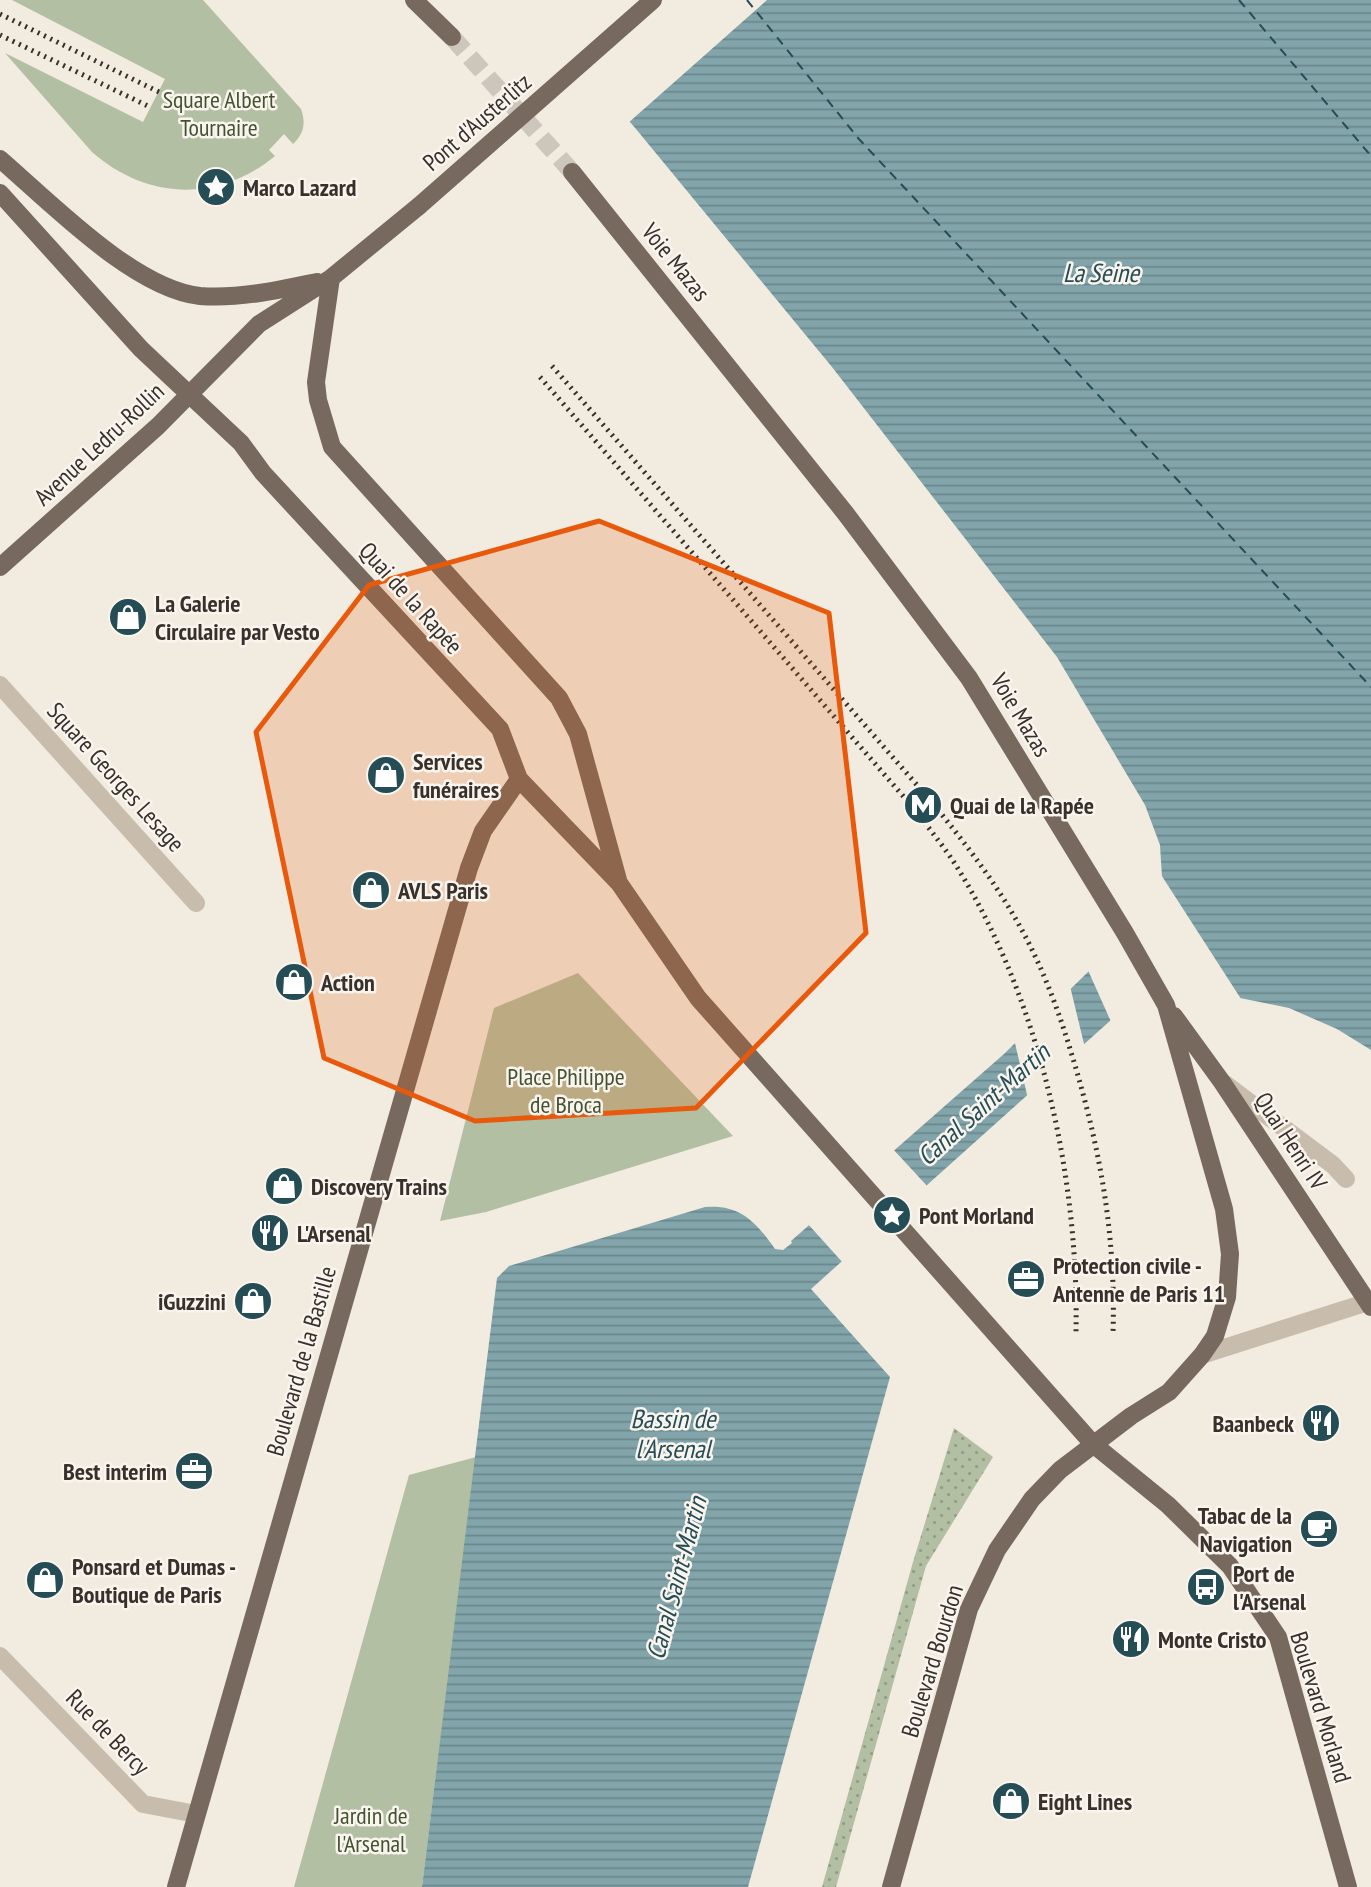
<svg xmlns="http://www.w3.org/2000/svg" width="1371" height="1887" font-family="'PT Sans Narrow',sans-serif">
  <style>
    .grass { fill: url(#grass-dots) }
    .park { fill: #b2bfa2 }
    .water { fill: url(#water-rules) }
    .pier { fill: #f1ebe0 }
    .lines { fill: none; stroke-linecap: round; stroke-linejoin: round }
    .ferry { stroke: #254d55; stroke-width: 2; stroke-dasharray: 9 7; stroke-linecap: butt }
    .major-tunnel { stroke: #ccc6bc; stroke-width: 18; stroke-dasharray: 18 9; stroke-linecap: butt }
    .minor { stroke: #c8bcad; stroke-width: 18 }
    .major { stroke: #77695e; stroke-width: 18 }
    .rail { stroke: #37302b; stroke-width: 5; stroke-dasharray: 2 5; stroke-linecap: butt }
    .major-bridge { stroke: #77695e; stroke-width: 18 }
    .marked { fill: #e8590c; fill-opacity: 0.2; stroke: #e8590c; stroke-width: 5; stroke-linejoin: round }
    .labels { text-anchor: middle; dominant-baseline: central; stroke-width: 5; stroke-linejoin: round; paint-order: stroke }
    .park-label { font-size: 24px; fill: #435331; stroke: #f9f4ed }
    .street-label { font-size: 24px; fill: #37302b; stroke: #f9f4ed }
    .poi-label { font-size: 24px; font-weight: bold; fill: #37302b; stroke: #f9f4ed; text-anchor: start }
    .water-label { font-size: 26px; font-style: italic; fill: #254d55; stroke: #f9f4ed }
  </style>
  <defs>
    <pattern id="grass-dots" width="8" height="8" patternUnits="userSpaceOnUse" patternTransform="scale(1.75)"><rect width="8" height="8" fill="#b2bfa2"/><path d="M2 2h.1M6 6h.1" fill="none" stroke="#929c84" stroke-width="1.8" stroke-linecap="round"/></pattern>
    <pattern id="water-rules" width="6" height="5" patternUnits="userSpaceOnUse" patternTransform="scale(1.75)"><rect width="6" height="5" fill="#82a5ab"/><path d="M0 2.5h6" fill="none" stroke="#6b878b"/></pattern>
  </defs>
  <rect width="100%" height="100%" fill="#f1ebe0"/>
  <path class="grass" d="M 954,1428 L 993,1457 L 926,1566 L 836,1887 L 822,1887 L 913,1562 Z"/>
  <path class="park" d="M 12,0 L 203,0 L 301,109 C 306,123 304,134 293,144 L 284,134 L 269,150 L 275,156 C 218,203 147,200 92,152 L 5,53 L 143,122 L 165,79 Z
    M 578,973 L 733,1136 L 486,1212 L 440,1221 L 494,1008 Z
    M 476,1457 L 422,1887 L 294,1887 L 409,1475 Z"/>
  <path class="water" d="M 525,0 L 1371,0 L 1371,1050 L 1337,1029 L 1289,1008 L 1240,998 L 1178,1002 L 1111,1020 L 811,1289 L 890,1377 L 748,1887 L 422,1887 L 497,1278 L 509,1266 L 705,1207 C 740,1204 756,1222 775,1249 L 783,1250 L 792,1243 L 791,1241 L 1004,1054 L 1089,971 L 1147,905 L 1162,877 L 1160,845 L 1145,805 L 1057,657 L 832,367 L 636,129 Z"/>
  <path class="pier" d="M 522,0 L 767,0 L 627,124 Z
    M 1158,870 L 1243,1002 L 1179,1005 L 1112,1024 L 1087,968 L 1123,930 L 1145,903 L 1158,876 Z
    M 1070,986 L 1085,1048 L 1028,1099 L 1014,1039 Z
    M 892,1148 L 929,1188 L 844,1264 L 807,1223 Z"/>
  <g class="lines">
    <path class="ferry" d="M 747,0 L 858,138 L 1371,687
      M 1239,0 L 1371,156"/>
    <path class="major-tunnel" d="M 452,37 L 572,172"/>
    <path class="minor" d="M 0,685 L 196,903
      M 1225,1084 L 1333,1165 L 1346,1179
      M 1202,1355 L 1368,1302
      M 0,1656 L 143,1804 L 196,1814"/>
    <path class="major" d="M 414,0 L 452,37
      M 0,159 C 50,202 134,289 200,296 C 239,299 279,290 317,282
      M 572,172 L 846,514 L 969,678 L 1125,933 L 1166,1005 L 1224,1209 L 1230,1254 L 1227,1297 L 1215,1336 L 1202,1355 L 1169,1392 L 1131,1416 L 1060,1470 L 1032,1499 L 997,1550 L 969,1609 L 891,1887
      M 0,193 L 141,349 L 241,443 L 263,473 L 500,729 L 519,779 L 619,883 L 698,998 L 1093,1444 L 1168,1505 L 1230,1566 L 1278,1637 L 1348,1887
      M 331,278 L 316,382 L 318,400 L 332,447 L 559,698 L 578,734 L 618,880
      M 0,567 L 158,426 L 259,324 L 331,278 L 419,206
      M 1174,1016 L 1222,1082 L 1371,1307
      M 176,1887 L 469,868 L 483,831 L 519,779"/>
    <path class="rail" d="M 0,14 L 159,92
      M 0,35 L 150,107
      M 552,366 L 930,800 C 965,843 998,885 1024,934 C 1046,975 1061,1018 1074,1062 C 1101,1153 1116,1238 1113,1333
      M 540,377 L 916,811 C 930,830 945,848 957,867 C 1040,1001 1079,1177 1076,1332"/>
    <path class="major-bridge" d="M 419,206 L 653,0"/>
  </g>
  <path class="marked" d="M 599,521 L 829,613 L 866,933 L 696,1108 L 475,1121 L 324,1058 L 256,732 L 369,585 Z"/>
  <defs>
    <symbol id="sight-disc" viewBox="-11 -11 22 22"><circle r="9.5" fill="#254d55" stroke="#f9f4ed"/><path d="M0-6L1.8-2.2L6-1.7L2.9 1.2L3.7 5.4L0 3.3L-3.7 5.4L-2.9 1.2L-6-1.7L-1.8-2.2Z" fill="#fff"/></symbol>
    <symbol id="shop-disc" viewBox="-11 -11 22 22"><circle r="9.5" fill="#254d55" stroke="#f9f4ed"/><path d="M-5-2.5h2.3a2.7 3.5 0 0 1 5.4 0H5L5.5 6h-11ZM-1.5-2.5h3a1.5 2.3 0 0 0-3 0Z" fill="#fff"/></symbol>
    <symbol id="metro-disc" viewBox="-11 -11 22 22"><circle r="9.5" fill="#254d55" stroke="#f9f4ed"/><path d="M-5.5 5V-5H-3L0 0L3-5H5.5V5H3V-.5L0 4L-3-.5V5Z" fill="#fff"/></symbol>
    <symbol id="restaurant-disc" viewBox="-11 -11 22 22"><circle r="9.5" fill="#254d55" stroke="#f9f4ed"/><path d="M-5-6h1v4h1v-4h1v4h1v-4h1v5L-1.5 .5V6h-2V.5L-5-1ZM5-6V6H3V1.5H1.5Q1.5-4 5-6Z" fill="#fff"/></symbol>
    <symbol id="office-disc" viewBox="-11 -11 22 22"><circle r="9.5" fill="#254d55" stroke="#f9f4ed"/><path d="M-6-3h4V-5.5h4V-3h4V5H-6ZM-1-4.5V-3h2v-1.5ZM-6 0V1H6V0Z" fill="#fff"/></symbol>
    <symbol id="cafe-disc" viewBox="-11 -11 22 22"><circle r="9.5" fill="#254d55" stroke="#f9f4ed"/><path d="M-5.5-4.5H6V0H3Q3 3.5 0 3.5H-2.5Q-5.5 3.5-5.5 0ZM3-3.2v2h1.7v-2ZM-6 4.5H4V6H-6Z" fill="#fff"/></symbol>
    <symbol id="bus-disc" viewBox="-11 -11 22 22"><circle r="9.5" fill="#254d55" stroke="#f9f4ed"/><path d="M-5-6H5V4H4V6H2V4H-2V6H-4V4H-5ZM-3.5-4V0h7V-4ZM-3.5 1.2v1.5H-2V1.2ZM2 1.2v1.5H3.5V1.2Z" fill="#fff"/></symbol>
  </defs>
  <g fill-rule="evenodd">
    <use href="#sight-disc" x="194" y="165" width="44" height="44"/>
    <use href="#shop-disc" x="106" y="595" width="44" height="44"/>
    <use href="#shop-disc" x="364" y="753" width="44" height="44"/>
    <use href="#metro-disc" x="901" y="783" width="44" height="44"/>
    <use href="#shop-disc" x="349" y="868" width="44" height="44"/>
    <use href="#shop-disc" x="272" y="960" width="44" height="44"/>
    <use href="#shop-disc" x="262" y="1164" width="44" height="44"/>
    <use href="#sight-disc" x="870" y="1193" width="44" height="44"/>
    <use href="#restaurant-disc" x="248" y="1211" width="44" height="44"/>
    <use href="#office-disc" x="1004" y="1257" width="44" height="44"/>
    <use href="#shop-disc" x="231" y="1279" width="44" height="44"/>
    <use href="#restaurant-disc" x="1299" y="1401" width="44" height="44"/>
    <use href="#office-disc" x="172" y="1449" width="44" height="44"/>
    <use href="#cafe-disc" x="1297" y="1507" width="44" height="44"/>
    <use href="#shop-disc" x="23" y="1558" width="44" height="44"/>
    <use href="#bus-disc" x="1184" y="1565" width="44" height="44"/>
    <use href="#restaurant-disc" x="1109" y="1617" width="44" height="44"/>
    <use href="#shop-disc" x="989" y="1779" width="44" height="44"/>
  </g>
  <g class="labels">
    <g class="park-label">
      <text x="219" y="99">Square Albert<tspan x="219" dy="28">Tournaire</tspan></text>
      <text x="566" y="1076">Place Philippe<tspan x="566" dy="28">de Broca</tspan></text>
      <text x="371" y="1815">Jardin de<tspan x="371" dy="28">l'Arsenal</tspan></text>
    </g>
    <g class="street-label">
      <text transform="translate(477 122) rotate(-41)">Pont d'Austerlitz</text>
      <text transform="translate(676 262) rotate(51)">Voie Mazas</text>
      <text transform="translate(99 444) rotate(-43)">Avenue Ledru-Rollin</text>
      <text transform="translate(411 598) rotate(48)">Quai de la Rapée</text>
      <text transform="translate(1021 715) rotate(59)">Voie Mazas</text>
      <text transform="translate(116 777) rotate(48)">Square Georges Lesage</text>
      <text transform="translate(1291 1141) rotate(57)">Quai Henri IV</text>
      <text transform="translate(301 1361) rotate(-74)">Boulevard de la Bastille</text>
      <text transform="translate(932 1661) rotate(-73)">Boulevard Bourdon</text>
      <text transform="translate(1321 1707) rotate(73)">Boulevard Morland</text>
      <text transform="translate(108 1732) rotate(46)">Rue de Bercy</text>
    </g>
    <g class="poi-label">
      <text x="243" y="187">Marco Lazard</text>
      <text x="155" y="603">La Galerie<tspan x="155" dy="28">Circulaire par Vesto</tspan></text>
      <text x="413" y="761">Services<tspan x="413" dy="28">funéraires</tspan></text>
      <text x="950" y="805">Quai de la Rapée</text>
      <text x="398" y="890">AVLS Paris</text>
      <text x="321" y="982">Action</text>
      <text x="311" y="1186">Discovery Trains</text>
      <text x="919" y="1215">Pont Morland</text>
      <text x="297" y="1233">L'Arsenal</text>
      <text x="1053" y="1265">Protection civile -<tspan x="1053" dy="28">Antenne de Paris 11</tspan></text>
      <text x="226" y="1301" text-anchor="end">iGuzzini</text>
      <text x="1294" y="1423" text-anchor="end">Baanbeck</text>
      <text x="167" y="1471" text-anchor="end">Best interim</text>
      <text x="1292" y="1515" text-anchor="end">Tabac de la<tspan x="1292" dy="28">Navigation</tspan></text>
      <text x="72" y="1566">Ponsard et Dumas -<tspan x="72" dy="28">Boutique de Paris</tspan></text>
      <text x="1233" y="1573">Port de<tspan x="1233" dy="28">l'Arsenal</tspan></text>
      <text x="1158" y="1639">Monte Cristo</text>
      <text x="1038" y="1801">Eight Lines</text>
    </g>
    <g class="water-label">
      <text x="1101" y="272">La Seine</text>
      <text transform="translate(983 1104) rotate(-42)">Canal Saint-Martin</text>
      <text x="673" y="1418">Bassin de<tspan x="673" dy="30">l'Arsenal</tspan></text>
      <text transform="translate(676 1578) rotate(-75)">Canal Saint-Martin</text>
    </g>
  </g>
</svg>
